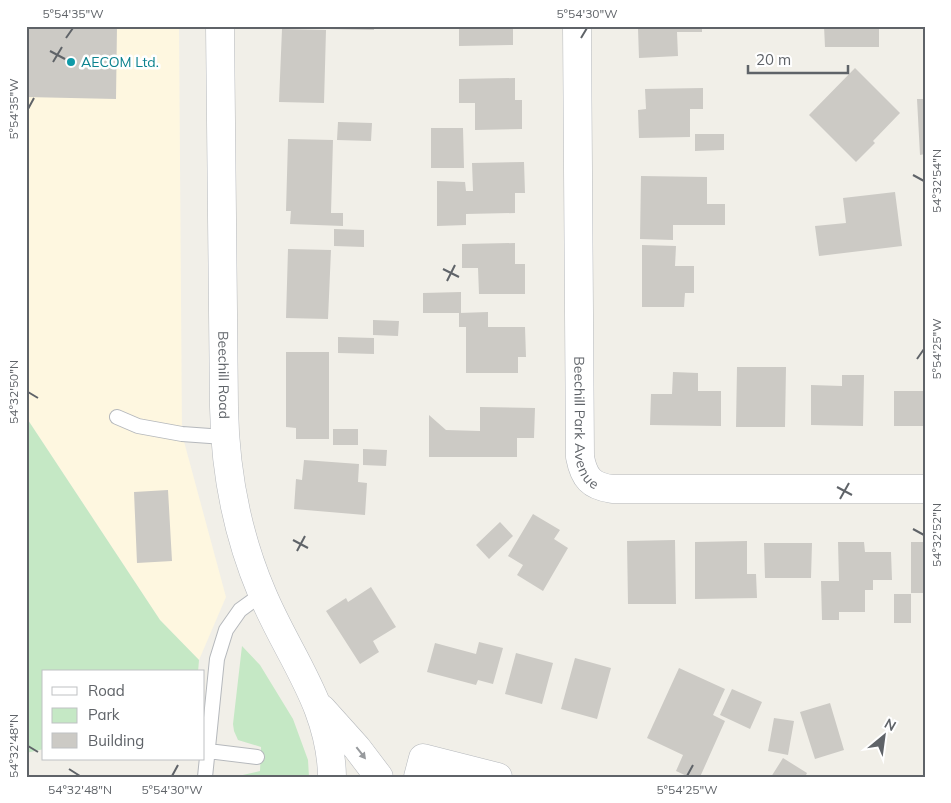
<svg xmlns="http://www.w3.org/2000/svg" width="951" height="803" font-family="Mulish,sans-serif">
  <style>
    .commercial { fill: #fef7e0 }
    .green { fill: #c5e8c5 }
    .building { fill: #cccac5 }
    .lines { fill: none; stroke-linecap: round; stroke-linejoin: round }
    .service-casing { stroke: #b5b8bc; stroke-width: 16 }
    .minor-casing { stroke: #b5b8bc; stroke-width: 29 }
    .tertiary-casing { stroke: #b5b8bc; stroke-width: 29 }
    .service { stroke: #fff; stroke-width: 14 }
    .minor { stroke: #fff; stroke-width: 28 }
    .tertiary { stroke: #fff; stroke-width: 28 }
    .oneway { fill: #979a9d }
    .ticks { fill: none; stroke: #5f6368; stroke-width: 2 }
    .culture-dot { fill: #0f9aa8; stroke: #fff; stroke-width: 2 }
    .labels { text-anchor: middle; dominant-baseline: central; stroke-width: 5; stroke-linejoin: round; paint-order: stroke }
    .culture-label { font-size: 14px; fill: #0d838f; stroke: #fff; text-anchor: start }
    .street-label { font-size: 14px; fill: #5f6368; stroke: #fff }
    .neatline { fill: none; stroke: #5f6368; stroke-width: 2 }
    .ticks-label { font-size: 12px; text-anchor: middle; fill: #5f6368 }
  </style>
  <rect width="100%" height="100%" fill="#f1efe8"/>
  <path class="commercial" d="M 26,26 L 179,26 L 182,434 L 226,597 L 199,660 L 160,620 L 26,417 Z"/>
  <path class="green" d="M 26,417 L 160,620 L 199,660 L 198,672 L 44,672 L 44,749 L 26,753 Z
    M 242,646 L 260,665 L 293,719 L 308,760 L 309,777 L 234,777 L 260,771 L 261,747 L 238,740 L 234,731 L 233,724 Z"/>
  <path class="building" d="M 26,26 L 117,26 L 116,99 L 26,97 Z
    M 284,26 L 374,26 L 374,30 L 284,28 Z
    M 459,26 L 513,26 L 513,45 L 459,46 Z
    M 645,26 L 702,26 L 702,32 L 677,32 L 678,56 L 639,58 L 638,29 L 645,29 Z
    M 824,26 L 889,26 L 889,28 L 879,28 L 879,47 L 825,47 Z
    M 282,29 L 326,30 L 324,103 L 279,102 Z
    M 855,68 L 900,113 L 873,141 L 875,143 L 856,162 L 809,115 Z
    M 515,78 L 515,100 L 522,100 L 522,129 L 475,130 L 475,103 L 459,103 L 459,79 Z
    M 703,88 L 703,109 L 690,109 L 690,137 L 639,138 L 638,110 L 646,109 L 645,89 Z
    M 917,99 L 925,99 L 925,154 L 920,155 Z
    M 338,122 L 372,123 L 371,141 L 337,140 Z
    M 431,128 L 463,128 L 464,168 L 431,168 Z
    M 695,134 L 724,134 L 724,150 L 695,151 Z
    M 288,139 L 333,140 L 331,213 L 343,213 L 343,226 L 290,224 L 291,211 L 286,211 Z
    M 524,162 L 525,193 L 515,193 L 515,213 L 466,214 L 466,225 L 437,226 L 437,181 L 465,182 L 466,191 L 473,191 L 472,163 Z
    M 641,176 L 707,177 L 707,204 L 725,204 L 725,225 L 673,225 L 673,240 L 640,239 Z
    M 895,192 L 902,246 L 819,256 L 815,226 L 846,223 L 843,198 Z
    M 334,229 L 364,230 L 364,247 L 334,246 Z
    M 515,243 L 515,264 L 525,264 L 525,294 L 479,294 L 478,268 L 462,268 L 462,244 Z
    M 642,245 L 676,246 L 675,266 L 694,266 L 694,293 L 685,293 L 684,307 L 642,307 Z
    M 288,249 L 331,250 L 328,319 L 286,318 Z
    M 461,292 L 461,313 L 423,313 L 423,293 Z
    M 488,312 L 488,327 L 525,327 L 526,357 L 518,357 L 518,373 L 466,373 L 466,327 L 459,327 L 459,313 Z
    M 373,320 L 399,321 L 398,336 L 373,335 Z
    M 338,337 L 374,338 L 374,354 L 338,353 Z
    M 286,352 L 329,352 L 329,439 L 296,439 L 296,428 L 286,427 Z
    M 737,367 L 786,367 L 785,427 L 736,427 Z
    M 673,372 L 698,373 L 698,391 L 721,391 L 721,426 L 650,425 L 651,394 L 672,394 Z
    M 842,375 L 864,375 L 863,426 L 811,425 L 811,385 L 842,386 Z
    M 894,391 L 925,391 L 925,426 L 894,426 Z
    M 480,407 L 535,408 L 534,438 L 517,438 L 517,457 L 429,457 L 429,415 L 446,430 L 480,431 Z
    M 333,429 L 358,429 L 358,445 L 333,445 Z
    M 363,449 L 387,450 L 386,466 L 363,465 Z
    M 304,460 L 359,464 L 358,482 L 367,483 L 365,515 L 294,509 L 296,479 L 302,480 Z
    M 168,490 L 172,561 L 137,563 L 134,492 Z
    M 533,514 L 560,530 L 554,539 L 568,548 L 543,591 L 517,575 L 523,565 L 508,556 Z
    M 500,522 L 513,536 L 489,559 L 476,545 Z
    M 675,540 L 676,604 L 628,604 L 627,541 Z
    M 747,541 L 747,574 L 756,574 L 757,598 L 695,599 L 695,542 Z
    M 838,542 L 864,542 L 865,552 L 891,552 L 892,580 L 873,580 L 873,590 L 865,590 L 865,612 L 839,612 L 839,620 L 822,620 L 821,581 L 839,581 Z
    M 911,542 L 925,542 L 925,593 L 911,593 Z
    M 764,543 L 812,543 L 811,578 L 765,578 Z
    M 371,587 L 396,627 L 373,641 L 379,652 L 360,664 L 326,611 L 346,598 L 348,602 Z
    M 894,594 L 911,594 L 911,623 L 894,623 Z
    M 479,642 L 503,648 L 493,684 L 478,680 L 476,685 L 427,672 L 435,643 L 476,654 Z
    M 516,653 L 553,663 L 542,704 L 505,694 Z
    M 575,658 L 611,668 L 597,719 L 561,709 Z
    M 679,668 L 725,689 L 713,715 L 725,721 L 700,777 L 689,777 L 676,771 L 683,755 L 647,738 Z
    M 732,689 L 762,702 L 750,729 L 720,715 Z
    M 830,703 L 844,750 L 815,759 L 800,712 Z
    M 774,718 L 794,721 L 788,755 L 768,751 Z
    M 783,758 L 807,773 L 805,777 L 771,777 Z"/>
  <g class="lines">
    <defs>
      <path id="service" d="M 117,417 L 138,426 L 182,434 L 224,437
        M 208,751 L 257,757
        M 205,777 L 217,659 L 226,630 L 240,610 L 262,594"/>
      <g id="minor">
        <path id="s1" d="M 577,26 L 580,457 C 584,478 591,486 612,489 L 925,489"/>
        <path d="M 418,777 L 423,758 L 498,777"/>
      </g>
      <g id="tertiary">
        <path id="s2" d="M 220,26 L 224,407 C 225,472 237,534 262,593 C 288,656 331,705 332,777"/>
        <path d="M 322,709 L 357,748 L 379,777"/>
      </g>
    </defs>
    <use href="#service" class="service-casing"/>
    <use href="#minor" class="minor-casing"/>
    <use href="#tertiary" class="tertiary-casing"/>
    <use href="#service" class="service"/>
    <use href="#minor" class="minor"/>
    <use href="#tertiary" class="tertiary"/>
  </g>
  <defs><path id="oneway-solid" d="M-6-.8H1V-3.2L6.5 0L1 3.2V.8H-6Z" transform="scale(1.25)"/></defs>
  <use class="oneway" href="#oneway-solid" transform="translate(361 753) rotate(52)"/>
  <path class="ticks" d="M 66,38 L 73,28M 581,38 L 587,28M 50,51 L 65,59M 53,62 L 62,47M 28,109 L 34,98M 913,175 L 924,181M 443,269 L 459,277M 447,281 L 455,265M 917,359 L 924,349M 28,392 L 38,398M 837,487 L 852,495M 840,499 L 849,483M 913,529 L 924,535M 293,540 L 308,548M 297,551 L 305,536M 28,746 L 38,752M 69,769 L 80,776M 172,776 L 178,765M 687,776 L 693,765"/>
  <circle class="culture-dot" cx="71" cy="62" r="5"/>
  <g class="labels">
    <g class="culture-label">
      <text x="81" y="62">AECOM Ltd.</text>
    </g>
    <g class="street-label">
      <text stroke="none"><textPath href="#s2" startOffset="349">Beechill Road</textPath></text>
      <text stroke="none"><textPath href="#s1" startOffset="398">Beechill Park Avenue</textPath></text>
    </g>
  </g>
  <rect width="951" height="803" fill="none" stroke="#ffffff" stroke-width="55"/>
  <rect x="42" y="670" width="162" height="90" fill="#ffffff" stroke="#bfc1c3"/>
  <rect x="52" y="687" width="25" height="8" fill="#ffffff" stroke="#bfc1c3"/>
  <text x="88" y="696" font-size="15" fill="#5f6368">Road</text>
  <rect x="52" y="708" width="25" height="15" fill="#c5e8c5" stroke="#bfc1c3"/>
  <text x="88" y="720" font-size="15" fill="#5f6368">Park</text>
  <rect x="52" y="733" width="25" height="15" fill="#cccac5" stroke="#bfc1c3"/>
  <text x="88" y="746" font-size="15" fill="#5f6368">Building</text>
  <g transform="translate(884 736) rotate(29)" stroke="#ffffff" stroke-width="4" paint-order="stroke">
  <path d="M0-4L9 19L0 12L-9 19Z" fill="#5f6368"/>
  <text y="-8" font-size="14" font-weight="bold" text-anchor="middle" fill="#5f6368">N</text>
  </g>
  <path d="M748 65v8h100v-8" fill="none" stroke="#5f6368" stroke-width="2.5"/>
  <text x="756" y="65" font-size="15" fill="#5f6368" stroke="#ffffff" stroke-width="4" paint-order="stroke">20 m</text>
  <rect x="28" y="28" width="896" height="748" class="neatline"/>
  <g class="ticks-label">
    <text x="73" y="18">5°54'35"W</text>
    <text x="587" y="18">5°54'30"W</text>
    <text transform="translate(14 109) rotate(-90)" y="4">5°54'35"W</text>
    <text transform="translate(937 181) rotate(-90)" y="4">54°32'54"N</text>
    <text transform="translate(937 349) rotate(-90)" y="4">5°54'25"W</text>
    <text transform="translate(14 392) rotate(-90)" y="4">54°32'50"N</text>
    <text transform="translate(937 535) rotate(-90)" y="4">54°32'52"N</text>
    <text transform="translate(14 746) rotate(-90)" y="4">54°32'48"N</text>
    <text x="80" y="794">54°32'48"N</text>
    <text x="172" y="794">5°54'30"W</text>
    <text x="687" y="794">5°54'25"W</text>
  </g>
</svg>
